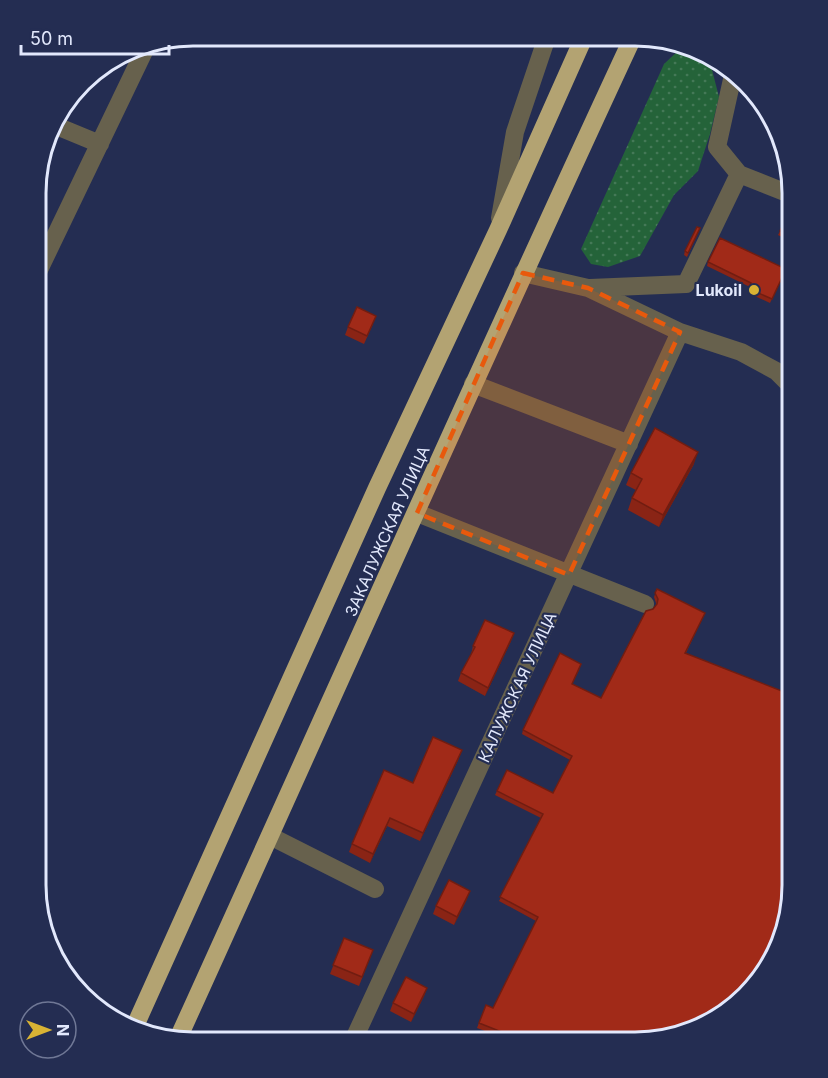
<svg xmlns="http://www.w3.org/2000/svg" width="828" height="1078" font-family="Inter,sans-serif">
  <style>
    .grass { fill: url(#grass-dots) }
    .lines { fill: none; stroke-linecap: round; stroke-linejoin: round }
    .minor { stroke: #67614d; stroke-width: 18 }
    .highway { stroke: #b3a372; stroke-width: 18 }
    .wall { fill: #8a2415 }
    .shaded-wall { fill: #711d11 }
    .building { fill: #a12a18; stroke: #711d11; stroke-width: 1.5 }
    .marked { fill: #e8590c; fill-opacity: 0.2; stroke: #e8590c; stroke-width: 4.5; stroke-dasharray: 12 8; stroke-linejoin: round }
    .poi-dot { fill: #d9b334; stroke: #242d52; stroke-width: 2 }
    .labels { text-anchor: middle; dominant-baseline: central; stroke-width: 4.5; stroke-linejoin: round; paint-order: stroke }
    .poi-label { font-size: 16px; font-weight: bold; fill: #e2e8fc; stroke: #242d52; text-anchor: end }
    .street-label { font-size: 16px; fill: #e2e8fc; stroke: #242d52 }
    .rim { fill: none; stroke: #e2e8fc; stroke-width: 3 }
  </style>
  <defs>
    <pattern id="grass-dots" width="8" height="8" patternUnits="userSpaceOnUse" patternTransform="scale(1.5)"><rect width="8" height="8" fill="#246339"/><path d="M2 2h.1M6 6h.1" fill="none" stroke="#447957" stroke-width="1.8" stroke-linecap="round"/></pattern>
  </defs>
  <rect width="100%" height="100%" fill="#242d52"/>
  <path class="grass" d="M 680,49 L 696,53 L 711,66 L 719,97 L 710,134 L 698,171 L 674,195 L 640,256 L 608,267 L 591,264 L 581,249 L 664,64 Z"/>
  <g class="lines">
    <path class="minor" d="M 733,75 L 717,147 L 739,174 L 792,195
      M 54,125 L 100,144
      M 500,218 L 515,132 L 547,37
      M 523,273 L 588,288 L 680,332 L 741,352 L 776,371 L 792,387
      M 37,274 L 148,43
      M 590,288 L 686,284 L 739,174
      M 473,384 L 629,444
      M 417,513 L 645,604
      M 270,836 L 375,889
      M 353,1041 L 680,332"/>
    <path class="highway" d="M 135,1026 L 377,488 L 498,230 L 584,37
      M 177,1041 C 329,706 478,370 633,37"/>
  </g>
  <path class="wall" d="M 792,208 L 792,242 L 778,235 Z
    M 700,228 L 687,257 L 684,255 L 685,251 Z
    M 708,262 L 784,274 L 770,303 L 748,293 L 750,287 L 707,266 Z
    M 373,324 L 364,344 L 345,335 L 348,327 Z
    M 792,434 L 792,464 L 782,460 Z
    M 694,464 L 659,527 L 628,510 L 632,498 L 636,490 L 626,485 L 631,473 Z
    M 657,589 L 703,617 L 686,653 L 635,1042 L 514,1042 L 477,1028 L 486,1005 L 493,1008 L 536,921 L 499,901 L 541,818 L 495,795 L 497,791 L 553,793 L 570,760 L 522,734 L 523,730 L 580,668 L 572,684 L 601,698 L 656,606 L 656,603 L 654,597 Z
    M 511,641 L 485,696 L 458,681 L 461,673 L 471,655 L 473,646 Z
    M 459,758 L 420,841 L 387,826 L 370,863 L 349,852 L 352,844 L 413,783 Z
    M 467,899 L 454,925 L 433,914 L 436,906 Z
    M 344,938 L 373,950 L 359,986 L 330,974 Z
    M 427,988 L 424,996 L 411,1022 L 390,1011 L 393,1003 Z"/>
  <path class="shaded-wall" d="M 698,452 L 694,464 L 659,527 L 663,515 Z
    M 514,633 L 511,641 L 485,696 L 488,688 Z
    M 462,750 L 459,758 L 420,841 L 423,833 Z
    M 390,818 L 387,826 L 370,863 L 373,854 Z
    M 470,891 L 467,899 L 454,925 L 457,917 Z
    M 427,988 L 424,996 L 411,1022 L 414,1014 Z"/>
  <path class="building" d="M 792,208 L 792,237 L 780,231 Z
    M 697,227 L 700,228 L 688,253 L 685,251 Z
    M 720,238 L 786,269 L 772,299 L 749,289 L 751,283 L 708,262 Z
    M 357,307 L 376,316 L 367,336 L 348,327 Z
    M 655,428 L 698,452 L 663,515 L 632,498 L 642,479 L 631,473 Z
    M 792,434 L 792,450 L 786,448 Z
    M 657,589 L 705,613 L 685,653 L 792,695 L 792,895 L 766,972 L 704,1026 L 635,1042 L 527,1042 L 479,1023 L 486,1005 L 493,1008 L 538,917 L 500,897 L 543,814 L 497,791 L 507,770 L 553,793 L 572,756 L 523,730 L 560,653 L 581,664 L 572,684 L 601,698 L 646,611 L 653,609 L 657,604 L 658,599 L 655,593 Z
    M 485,620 L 514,633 L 488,688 L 461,673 L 475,647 L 473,646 Z
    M 433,737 L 462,750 L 423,833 L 390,818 L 373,854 L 352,844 L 384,770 L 413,783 Z
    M 449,880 L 470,891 L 457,917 L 436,906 Z
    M 344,938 L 373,950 L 362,977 L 333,965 Z
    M 406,977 L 427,988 L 414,1014 L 393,1003 Z
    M 314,1034 L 330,1041 L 310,1041 Z"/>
  <path class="marked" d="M 523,273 L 588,288 L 680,332 L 569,575 L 417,513 Z"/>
  <circle class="poi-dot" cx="754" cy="290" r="6"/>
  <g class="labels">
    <g class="poi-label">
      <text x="742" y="290">Lukoil</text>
    </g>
    <g class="street-label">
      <text transform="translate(387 531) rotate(-66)">ЗАКАЛУЖСКАЯ УЛИЦА</text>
      <text transform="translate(517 687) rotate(-65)">КАЛУЖСКАЯ УЛИЦА</text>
    </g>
  </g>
  <path d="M0 0H828V1078H0ZM193 46H635A147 147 0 0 1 782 193V885A147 147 0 0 1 635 1032H193A147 147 0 0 1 46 885V193A147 147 0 0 1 193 46Z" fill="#242d52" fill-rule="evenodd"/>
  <path class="rim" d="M193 46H635A147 147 0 0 1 782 193V885A147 147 0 0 1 635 1032H193A147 147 0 0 1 46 885V193A147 147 0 0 1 193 46Z"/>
  <g transform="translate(48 1030) rotate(90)"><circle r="28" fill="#242d52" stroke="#707896" stroke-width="1.5"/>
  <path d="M0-4.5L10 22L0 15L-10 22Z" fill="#d9b334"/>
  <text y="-9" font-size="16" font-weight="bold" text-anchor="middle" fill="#e2e8fc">N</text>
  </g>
  <path d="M21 45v9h148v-9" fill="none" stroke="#e2e8fc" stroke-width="3"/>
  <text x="30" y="45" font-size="18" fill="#e2e8fc" stroke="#242d52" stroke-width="4.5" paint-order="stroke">50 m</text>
</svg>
